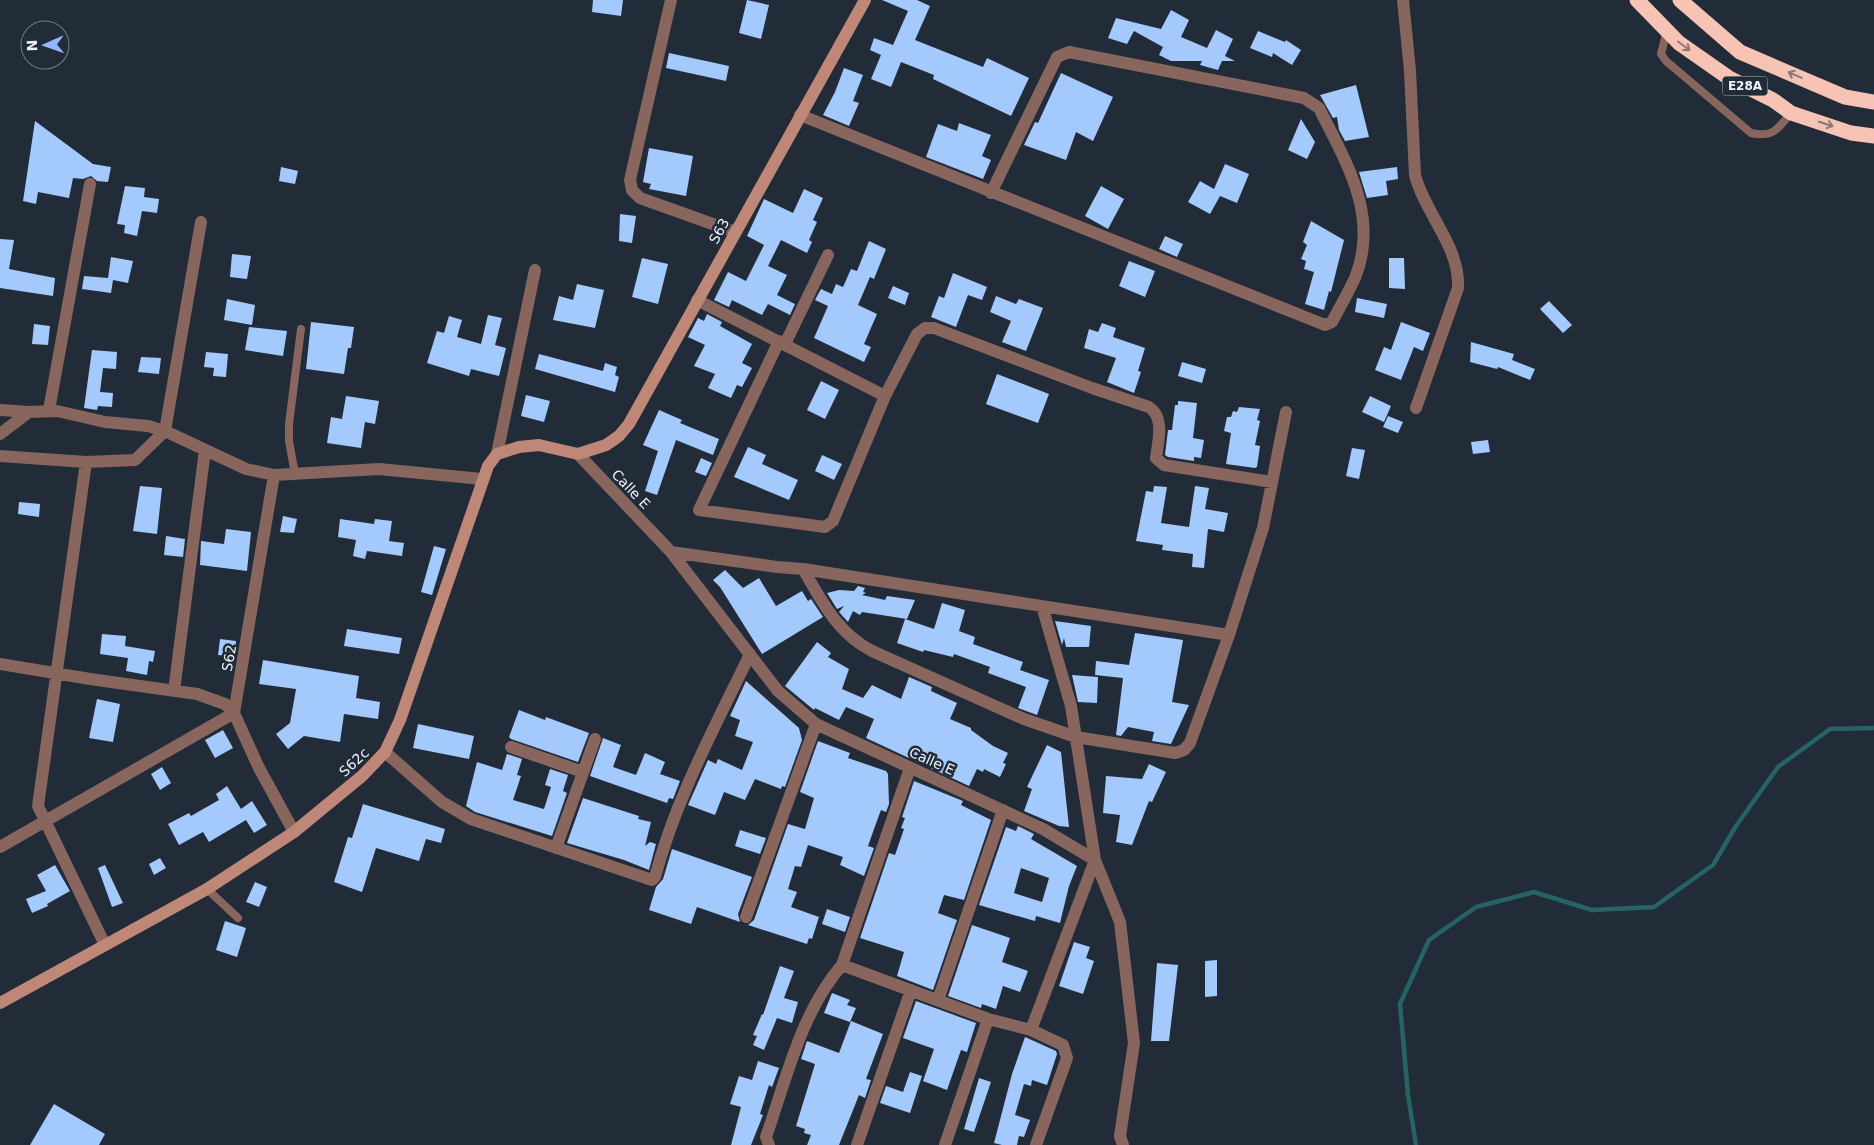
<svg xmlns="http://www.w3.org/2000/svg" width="1874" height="1145" viewBox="0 0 1874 1145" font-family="'DejaVu Sans',sans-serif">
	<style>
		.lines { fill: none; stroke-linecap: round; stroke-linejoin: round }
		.stream { stroke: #266464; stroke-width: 4.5 }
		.building { fill: #a4c9fd; fill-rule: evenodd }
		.lane { stroke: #89665d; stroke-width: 8 }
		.street { stroke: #89665d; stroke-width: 12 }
		.secondary { stroke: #be8778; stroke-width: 12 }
		.highway { stroke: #f6c3b4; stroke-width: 15 }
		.oneway { stroke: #8c7776 }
		.labels { text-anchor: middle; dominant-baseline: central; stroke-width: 5; stroke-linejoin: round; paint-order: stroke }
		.shield { fill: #222b38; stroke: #b1b8c2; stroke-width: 1 }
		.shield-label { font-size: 12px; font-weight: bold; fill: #eef4fd }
		.street-label { font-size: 14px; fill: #eef4fd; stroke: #222b38 }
	</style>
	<rect width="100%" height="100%" fill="#222b38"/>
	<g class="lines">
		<path class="stream" d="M1416 1145 1408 1095 1400 1004 1429 940 1476 907 1534 892 1592 910 1654 907 1713 865 1736 826 1778 767 1830 729 1874 728"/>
	</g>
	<path class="building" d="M593 0H623L621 16 592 12Z
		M747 0 769 5 761 39 739 33Z
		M882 0H917L930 6 915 40 983 67 987 58 1029 78 1011 116 933 79 934 75 901 62 891 87 871 79 881 55 870 50 874 38 893 45 908 11Z
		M1171 10 1189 20 1181 37 1207 48 1216 30 1233 39 1225 56 1235 61H1222L1218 70 1200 65 1202 61H1171L1159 55 1163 47 1134 31 1127 44 1108 38 1116 18 1161 29Z
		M1258 31 1285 42 1286 40 1301 50 1292 65 1273 53 1272 57 1250 48Z
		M669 53 729 66 726 81 666 68Z
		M844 68 863 75 853 101 859 103 849 126 823 115 835 92Z
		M1061 73 1113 97 1093 141 1076 132 1066 160 1024 145 1035 122 1038 123Z
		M1356 85 1369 137 1345 141 1339 130 1337 117 1333 118 1320 95Z
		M1301 119 1315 142 1307 159 1288 150Z
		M35 121 93 164 111 167 108 182 97 181 91 176 83 179 73 178 69 198 38 192 36 204 23 201Z
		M959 123 991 135 982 156 991 160 983 179 926 157 938 124 957 131Z
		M649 148 693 156 686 196 649 189 651 184 643 182Z
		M1225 164 1249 174 1237 203 1220 196 1210 214 1188 202 1200 181 1214 189Z
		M281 167 298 171 295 184 279 181Z
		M1397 167 1398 179 1386 181 1388 195 1367 198 1359 172Z
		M125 186 145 188 144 197 159 199 157 213 142 211 137 236 124 233 125 225 117 224Z
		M1101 186 1124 199 1108 229 1085 216Z
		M804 189 823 198 813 220 817 222 809 240 812 242 807 253 781 240 768 266 787 275 777 295 795 304 790 315 768 304 762 315 732 300 729 307 714 300 728 272 746 281 764 245 747 236 764 199 793 213Z
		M620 214 636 216 632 243 619 241Z
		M1311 221 1344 240 1331 292 1329 291 1324 310 1305 304 1314 272 1304 269 1306 261 1301 259 1307 245 1303 242Z
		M1165 236 1183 244 1177 257 1159 249Z
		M0 239 14 240 9 269 55 278 53 296 0 288Z
		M869 241 886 249 874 279 870 277 858 305 877 314 864 344 871 347 864 362 814 338 828 306 815 300 821 289 832 294 836 284 843 287 851 269 857 271Z
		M232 254 251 256 247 279 230 277Z
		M111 257 133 261 128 283 113 280 111 293 82 289 84 276 108 278Z
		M642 258 668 264 658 304 632 297Z
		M1389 258H1404L1405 289 1389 288Z
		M1129 261 1155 271 1145 297 1119 286Z
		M953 273 987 287 982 300 968 295 956 327 931 317 939 296 944 298Z
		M577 284 604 290 595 328 553 320 559 296 573 300Z
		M893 286 909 293 905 305 888 298Z
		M996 296 1016 304 1019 299 1043 308 1026 351 1002 342 1011 321 990 312Z
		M1357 298 1387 304 1384 318 1355 312Z
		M227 299 255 305 252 325 224 320Z
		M1549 301 1572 325 1563 333 1540 309Z
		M707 314 722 322 720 326 752 344 742 363 752 368 742 387 737 385 731 398 708 388 715 374 694 366 705 345 688 337 698 318 704 321Z
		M488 315 502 318 495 345 506 348 499 376 471 369 469 376 427 363 437 331 444 333 449 316 462 320 457 337 481 344Z
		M311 322 354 327 351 348H348L344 374 306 369Z
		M1401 322 1430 333 1423 351 1414 347 1401 380 1375 370 1384 347 1391 350Z
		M1102 323 1116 328 1113 337 1145 348 1138 371 1141 372 1134 393 1107 382 1116 358 1084 348 1089 329 1098 332Z
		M34 324 50 326 48 345 32 344Z
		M249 327 287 331 283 356 245 350Z
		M1471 342 1514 354 1512 360 1535 369 1530 380 1498 367 1497 369 1470 362Z
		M92 350 117 352 116 369 103 368 100 392 113 393 112 407 98 406 97 410 84 408Z
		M206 352 228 354 226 377 213 376 214 368 204 367Z
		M539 354 603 371 605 363 617 367 615 375 619 377 615 392 535 369Z
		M141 357 161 358 159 374 138 372Z
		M1182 362 1206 369 1202 383 1178 376Z
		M997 374 1049 394 1038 423 986 404Z
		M821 381 839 390 825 419 807 410Z
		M526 395 550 401 544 422 521 416Z
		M346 396 379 401 375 424 365 422 361 448 327 443 331 417 342 419Z
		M1370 396 1391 406 1384 422 1362 412Z
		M1178 401 1197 403 1193 438 1204 440 1201 458 1194 457V461L1168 457 1165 455 1168 430H1172L1175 405H1178Z
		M1239 407 1260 409 1257 420 1260 421 1255 445 1260 446 1257 467 1255 468 1226 464 1231 433 1224 431 1227 417H1231L1233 411 1237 412Z
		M659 410 682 420 680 423 719 439 713 455 676 440 657 495 645 491 658 451 643 445Z
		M1388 416 1403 422 1398 433 1383 427Z
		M1488 440 1490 452 1473 454 1471 442Z
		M748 447 766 455 762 464 798 480 789 500 734 477Z
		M1352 448 1365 450 1359 479 1346 476Z
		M822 455 842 464 834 480 815 471Z
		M701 458 712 463 706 476 695 472Z
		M140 486 162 488 157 534 133 531Z
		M1154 486 1167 487 1161 523 1189 527 1195 486 1209 488 1205 509 1228 513 1224 532 1208 529 1204 568 1192 567 1193 554 1162 550 1163 545 1136 541 1146 491 1153 492Z
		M19 502 40 504 39 517 18 514Z
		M283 516 297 519 294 533 280 532Z
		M340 519 374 524 375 519 392 521 389 541 404 543 402 556 367 551 365 559 353 556 356 540 338 537Z
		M226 529 251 532 247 571 200 565 201 541 224 544Z
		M166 536 185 539 183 557 164 555Z
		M434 546 446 549 432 595 421 592Z
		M725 570 743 588 759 578 776 606 802 591 808 601 811 599 823 617 762 654 720 587 713 580Z
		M858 586 865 588 863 592 866 593 862 595 885 600 887 596 915 600 907 619 862 612 860 615 853 611 848 622 839 612 844 606 837 609 827 593 839 590 854 591Z
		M942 603 965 610 959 631 975 637 973 644 1023 662 1020 670 1049 680 1037 715 1018 708 1026 687 988 673 990 667 954 654 953 657 924 650 923 652 897 643 905 619 934 629Z
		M1055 621 1091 626 1089 647H1066L1064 638 1062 645Z
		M347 629 402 638 399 654 344 646Z
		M1135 633 1183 640 1172 702 1189 705 1171 744 1152 741 1154 732 1128 727 1121 736 1116 735 1123 678 1095 675 1096 661 1129 665Z
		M102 634 126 636 125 646 155 651 153 662 149 661 147 675 126 671 128 658 100 654Z
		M220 639 236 641 235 657 218 655Z
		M817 642 831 653 828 657 849 669 842 689 863 698 872 685 901 699 909 677 932 687 931 691 957 703 950 719 971 728V730L993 746 1008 753 1003 763 1006 764 1000 777 984 769 983 772 977 769 969 786 866 738 874 719 846 707 839 720 815 708 814 710 785 686Z
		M263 660 359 676 356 698 380 702 378 719 344 714 340 742 304 736 288 749 276 734 290 723 296 689 259 684Z
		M1072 675 1098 677 1097 703 1078 702Z
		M746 681 799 728 802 740 785 787 782 786 781 789 755 779 745 800 724 792 715 815 688 805 708 760 716 764 718 759 742 770 753 742 735 736 740 720 730 716Z
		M97 699 120 704 113 742 89 738Z
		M519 710 545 720 546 717 589 733 578 762 511 739 509 737Z
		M418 724 474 736 469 759 413 748Z
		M223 730 233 748 215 758 205 740Z
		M603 738 621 745 613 767 636 775 645 753 665 762 660 774 680 781 673 799 669 798 667 803 590 776Z
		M818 741 850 753 848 758 886 771 888 774 889 804 886 812 881 810 874 829 868 846 874 848 864 876 840 865 843 857 808 845 801 867 795 866 788 889 797 892 791 907 819 917 812 939 809 938 807 944 748 925 754 920 788 824 805 829 814 798 800 792Z
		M1047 745 1061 752 1069 827 1059 826 1024 811 1032 789 1027 787Z
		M507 754 522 759 517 775 521 776 513 800 544 809 551 787 545 785 550 769 568 775 563 791 567 793 552 836 475 812 466 806 477 762 502 770Z
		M1149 764 1166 772 1152 802 1149 801 1132 845 1116 842 1120 815 1103 813 1106 776 1142 779Z
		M162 767 171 783 160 790 151 774Z
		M914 781 963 801 961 805 991 820 964 900 944 895 938 913 957 920 933 990 897 976 904 952 860 938 889 853 895 855 904 829 901 828 905 818 902 817Z
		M227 786 241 809 252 801 267 825 254 833 246 820 209 842 203 832 179 845 168 824 189 813 191 816 219 800 216 794Z
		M583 798 639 816 638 819 651 822 645 846 650 842 656 844 649 870 624 860 567 843Z
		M363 804 445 829 441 843 426 839 419 861 376 848 362 892 334 882 348 837 352 838Z
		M1018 826 1034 834 1031 839 1077 866 1069 886 1060 923 1036 916 1035 921 979 905 1006 827 1016 831ZM1021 868 1049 878 1042 902 1014 893Z
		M740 830 766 838 760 854 735 846Z
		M672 849 752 877 738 914 740 922 697 907 691 924 649 910 656 887 663 879Z
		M160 858 166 868 154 875 149 864Z
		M55 865 70 891 47 904 48 906 32 913 26 899 46 891 37 875Z
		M105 865 123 903 112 907 98 868Z
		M255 882 267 887 259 907 246 902Z
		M827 909 850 917 845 932 822 924Z
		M225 921 246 928 237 957 216 950Z
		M972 925 1010 938 1002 962 1028 971 1020 992 1003 986 996 1009 982 1004 981 1008 948 996Z
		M1074 942 1090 947 1086 958 1094 961 1083 994 1059 986Z
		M1217 960V996L1205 997V961Z
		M1157 963 1178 965 1169 1041H1151Z
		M780 966 794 971 784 998 798 1002 792 1023 777 1018 764 1050 753 1045 757 1036 753 1035 762 1014 763 1015Z
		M832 993 850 1000 847 1005 856 1008 850 1022 824 1013Z
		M916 1001 976 1023 967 1052 961 1050 947 1090 923 1081 934 1049 903 1038Z
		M851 1021 883 1034 866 1079 871 1080 865 1098 859 1095 839 1145H807L811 1135 804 1133 805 1129 796 1126 815 1064 801 1059 807 1041 839 1053Z
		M1025 1037 1056 1051 1057 1054 1047 1085 1032 1080 1031 1086 1024 1084 1015 1115 1030 1120 1024 1137 1019 1136 1017 1145H1002L994 1143 1012 1074Z
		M758 1061 779 1068 772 1087 769 1085 760 1114 763 1115 751 1145H731L741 1107 730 1104 739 1076 752 1080Z
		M910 1072 922 1076 910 1113 880 1103 886 1086 903 1092Z
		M979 1078 991 1082 974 1132 964 1129Z
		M54 1104 105 1134 99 1145H30Z"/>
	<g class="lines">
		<path class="lane" d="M1667 30 1661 54 1666 61 1751 133C1774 138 1777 129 1791 113
			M295 474 289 441V424L301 329
			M207 889 238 918"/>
		<path class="street" d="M671 0 630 180 632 190 640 198 735 232
			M1403 0 1410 71 1415 175C1425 214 1460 246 1458 288L1416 408
			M800 115 1325 325 1332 322C1340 307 1348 293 1355 278 1380 216 1346 162 1319 108L1304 98 1069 52 1057 57 991 193
			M697 300 885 396
			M779 341 699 510 825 527 833 521 885 396 917 334 925 328H934L1092 388 1149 407C1165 417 1158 442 1156 458L1164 465 1272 482
			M785 344 828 255
			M0 410 29 412 57 411 105 422 148 426 165 431 246 469 274 475 379 469 482 479
			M49 410 90 184
			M0 434 29 412
			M497 454 535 270
			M578 454 671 552 778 691 816 724 1043 829 1095 860 1120 922 1134 1043 1120 1136 1123 1145
			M0 456 86 462 135 460 165 431 201 222
			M86 462 38 806 105 945
			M274 475 234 713 259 768 294 832
			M671 552 777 567 803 569 1229 635
			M803 569C822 601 837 633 872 651L1024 719 1076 737 1175 753 1184 750 1190 743 1229 635 1263 528 1286 412
			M0 664 90 679 197 694 225 704 234 713 0 847
			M174 691 205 450
			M511 747 583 772
			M385 752 442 802 471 819 652 880 655 877C676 798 715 727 750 654
			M910 768 842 965 988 1019 1031 1030 1095 860 1071 706 1042 606
			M556 848 595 739
			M746 917 816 724
			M938 1000 1003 810
			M1031 1030 1063 1045 1067 1058 1036 1145
			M769 1145 766 1137C786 1080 801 1012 842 965
			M857 1145 911 990
			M945 1145 988 1019"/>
		<path class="secondary" d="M0 1003 207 889 294 832 362 776 385 752 400 720 488 466 497 454 519 447 539 445 578 454 606 445 619 436 629 424 865 0"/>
		<path class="highway" d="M1637 0 1679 43 1729 78 1773 100 1791 113 1851 133 1874 136
			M1680 0 1740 52 1845 97 1874 102"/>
	</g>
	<defs><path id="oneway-shaft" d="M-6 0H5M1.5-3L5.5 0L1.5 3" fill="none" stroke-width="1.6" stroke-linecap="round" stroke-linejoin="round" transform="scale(1.25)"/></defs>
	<g class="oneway">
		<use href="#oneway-shaft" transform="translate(1684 46) rotate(37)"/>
		<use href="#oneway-shaft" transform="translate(1795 75) rotate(-157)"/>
		<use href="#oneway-shaft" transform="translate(1826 124) rotate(18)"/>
	</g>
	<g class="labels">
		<rect class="shield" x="1722.5" y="76.5" width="45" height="19" rx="4"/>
		<g class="shield-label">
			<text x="1745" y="86">E28A</text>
		</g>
		<g class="street-label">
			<text transform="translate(719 231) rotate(-61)">S63</text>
			<text transform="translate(631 489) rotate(46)">Calle E</text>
			<text transform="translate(229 658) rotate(-80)">S62</text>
			<text transform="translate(932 761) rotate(24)">Calle E</text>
			<text transform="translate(354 762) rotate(-43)">S62c</text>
		</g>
	</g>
	<g transform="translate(45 45) rotate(268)"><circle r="24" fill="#222b38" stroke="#747b87"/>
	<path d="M0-4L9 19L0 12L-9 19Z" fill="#98b6fd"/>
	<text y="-8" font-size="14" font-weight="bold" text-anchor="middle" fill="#eef4fd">N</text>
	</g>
</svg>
